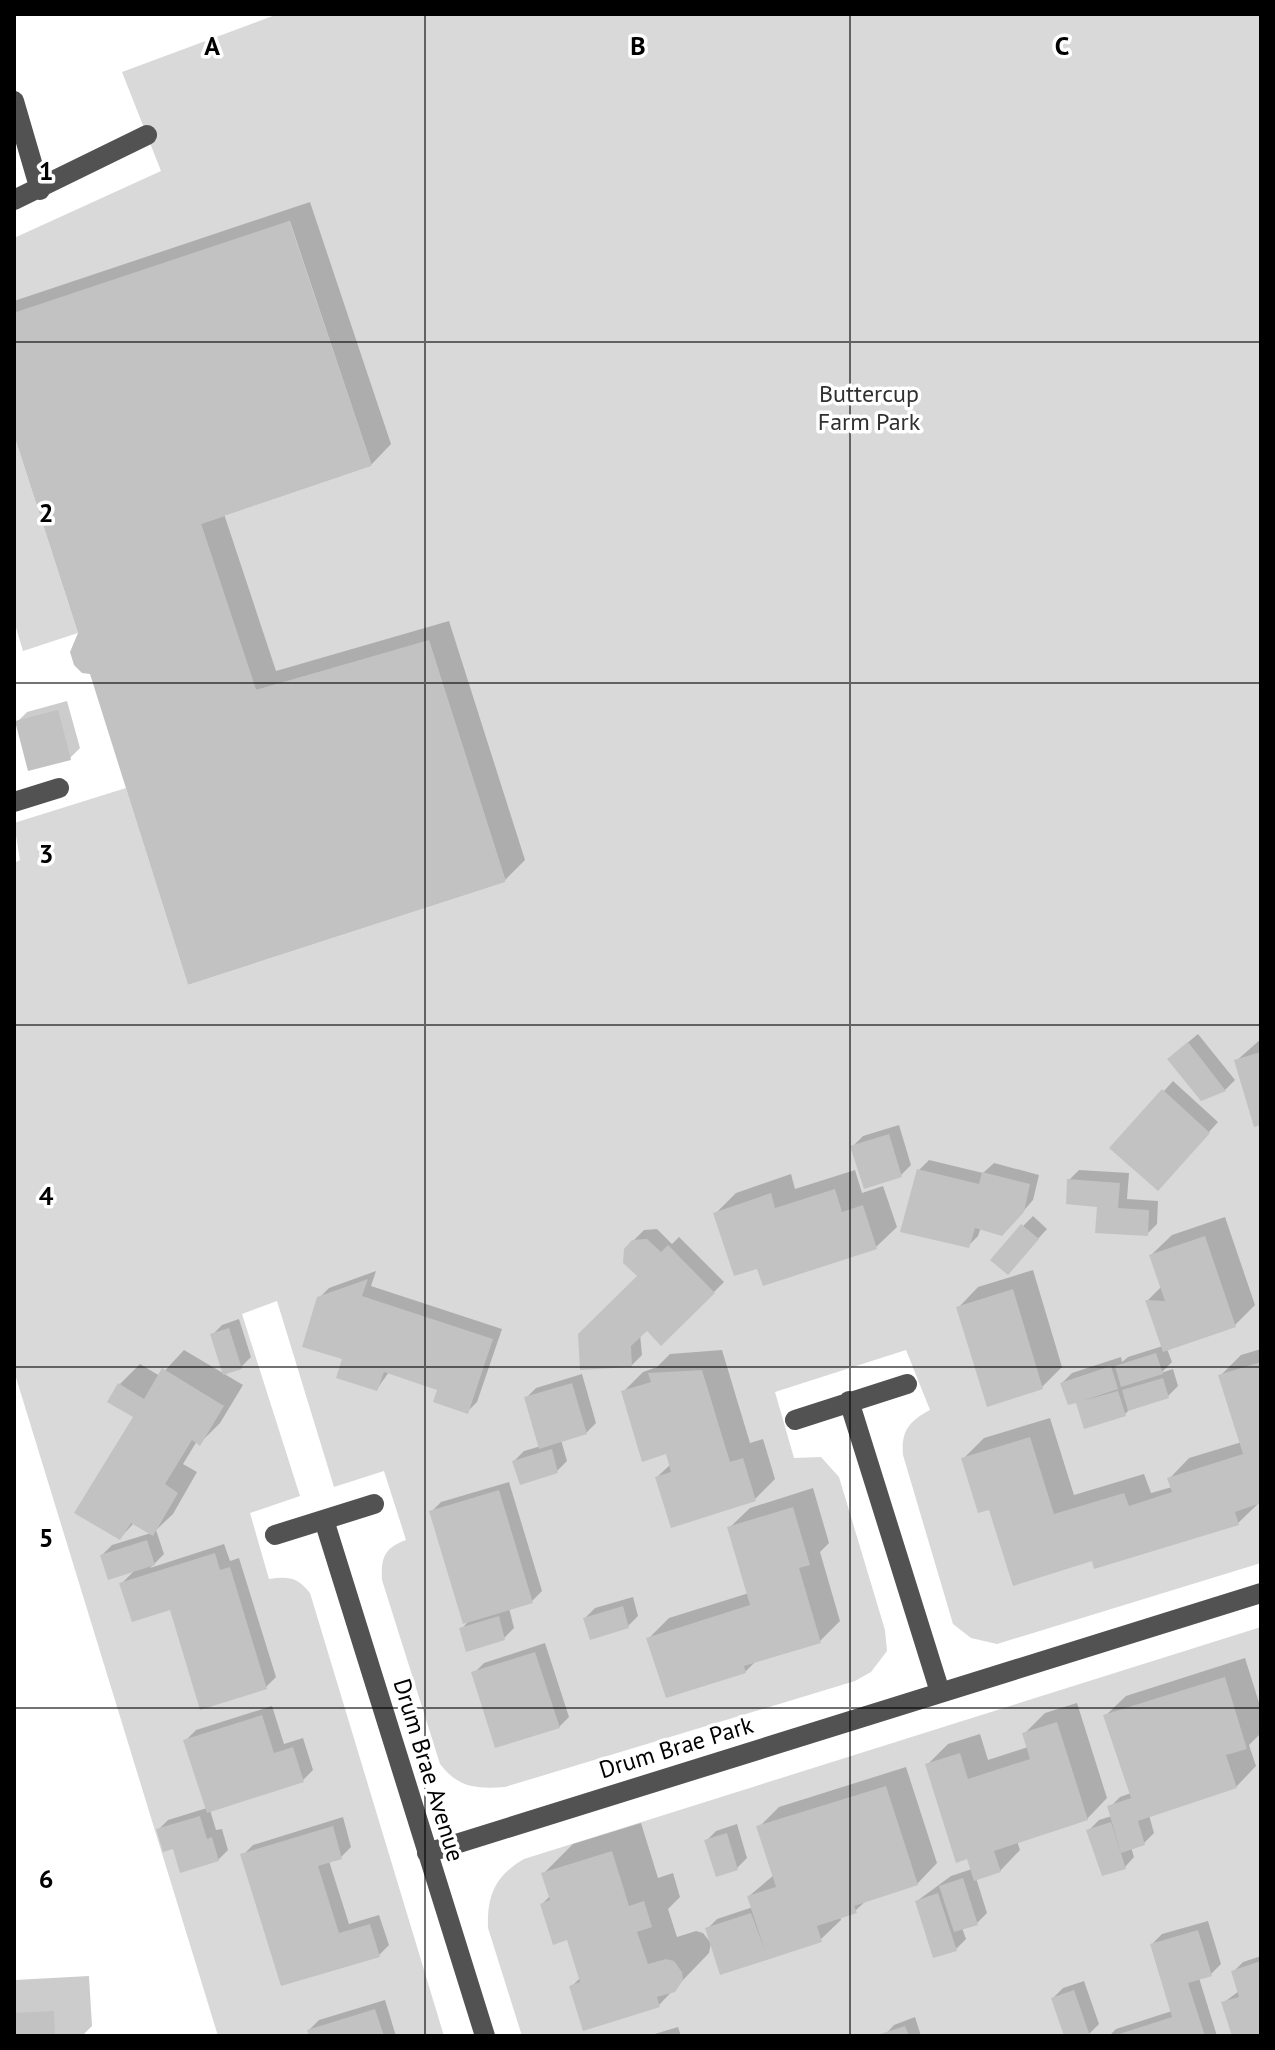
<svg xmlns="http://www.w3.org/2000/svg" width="1275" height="2050" viewBox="0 0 1275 2050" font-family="'PT Sans',sans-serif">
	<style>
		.green { fill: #d9d9d9 }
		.shadow { fill: #0003 }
		.building { fill: #c2c2c2 }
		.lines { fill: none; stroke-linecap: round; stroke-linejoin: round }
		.minor { stroke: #525252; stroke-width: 20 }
		.grid { fill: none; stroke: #000; stroke-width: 2; stroke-opacity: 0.55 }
		.labels { text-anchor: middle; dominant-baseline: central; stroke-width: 7; stroke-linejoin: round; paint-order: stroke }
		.park-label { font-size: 24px; fill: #303030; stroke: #fff }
		.street-label { font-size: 24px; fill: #000; stroke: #fff }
		.grid-label { font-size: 26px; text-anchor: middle; font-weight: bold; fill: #000; stroke: #fff; stroke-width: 7; stroke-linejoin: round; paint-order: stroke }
	</style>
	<rect width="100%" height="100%" fill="#fff"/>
	<path class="green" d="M278 14H1261V1563L997 1644 971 1638 953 1624 903 1455C901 1431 909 1421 930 1410L906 1350 775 1392 794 1458 821 1457 839 1477 885 1630 887 1651 871 1672 855 1681 505 1787C477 1789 458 1788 440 1764L382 1580C381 1558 384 1548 406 1540L384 1471 334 1487 277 1301 242 1314 300 1496 250 1513 269 1579C289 1576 297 1577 310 1593L444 2036H218L14 1371V863L20 860 14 823 126 788 188 985 506 882 429 641 256 690 201 524 372 466 290 221 14 313V238L161 171 122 72Z
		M14 435 78 633 23 651 14 621Z
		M1261 1627V2036H522L488 1928C487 1895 495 1876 524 1859Z"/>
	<path class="shadow" d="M310 202 391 444 371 465 224 514 276 671 449 621 525 860 505 880 92 672 14 428V301Z
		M67 701 80 748 70 758 17 722 27 712Z
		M1198 1034 1235 1080 1225 1090 1202 1099 1180 1049Z
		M1261 1039V1123L1236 1061Z
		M1173 1081 1218 1122 1167 1179 1164 1091Z
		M899 1125 911 1165 901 1175 853 1146 863 1136Z
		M929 1160 983 1173 994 1163 1039 1175 1033 1200 1012 1224 981 1227 978 1236 968 1246 919 1170Z
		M855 1170 862 1193 883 1186 897 1227 876 1247 758 1266 716 1213 736 1193 791 1174 795 1189Z
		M1079 1170 1129 1173 1127 1199 1158 1201 1157 1224 1147 1234 1099 1205 1069 1180Z
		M1033 1216 1047 1229 1017 1262 1023 1226Z
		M1225 1217 1255 1305 1235 1325 1167 1349 1172 1362 1161 1373 1173 1369 1178 1386 1168 1396 1131 1408 1125 1414 1077 1400 1062 1383 1072 1373 1121 1357 1122 1362 1128 1357 1163 1346 1148 1300 1162 1286 1151 1255 1172 1235Z
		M657 1229 672 1244 679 1237 724 1282 662 1344 647 1328 640 1334 642 1355 632 1365 582 1368 639 1276 633 1241 644 1230Z
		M1033 1270 1062 1367 1042 1387 958 1308 978 1287Z
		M376 1271 371 1286 502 1329 477 1402 467 1412 440 1388 389 1372 377 1389 344 1358 319 1298 329 1288Z
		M239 1319 251 1357 241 1367 212 1335 222 1325Z
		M1261 1349V1501L1238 1523 1094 1559 990 1508 963 1459 984 1438 1050 1418 1074 1495 1144 1474 1151 1493 1172 1487 1169 1479 1189 1458 1242 1442 1220 1376 1241 1355Z
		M184 1350 243 1385 220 1423 200 1443 197 1441 183 1464 197 1472 173 1514 156 1530 164 1554 150 1568 224 1544 230 1561 239 1558 276 1677 266 1687 171 1608 122 1583 136 1569 102 1555 112 1545 151 1533 134 1523 120 1538 135 1416 120 1384 140 1364 160 1376Z
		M722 1350 750 1443 763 1439 775 1479 755 1499 657 1477 671 1464 667 1452 623 1392 643 1372 657 1367 670 1354Z
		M582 1374 596 1423 586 1433 561 1440 567 1461 557 1471 514 1461 524 1451 541 1446 526 1398 536 1388Z
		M509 1482 542 1591 532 1601 509 1608 514 1628 504 1638 461 1629 470 1620 431 1512 441 1502Z
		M813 1488 829 1543 820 1552 840 1621 820 1641 756 1661 745 1672 649 1638 669 1618 749 1593 729 1528 750 1508Z
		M633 1597 638 1616 628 1626 585 1618 595 1608Z
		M545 1643 569 1717 559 1727 474 1673 484 1663Z
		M1245 1658 1261 1709V1733L1249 1745 1256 1766 1236 1787 1149 1815 1154 1833 1144 1843 1131 1847 1134 1857 1125 1867 1089 1830 1099 1820 1112 1816 1110 1807 1120 1797 1131 1793 1105 1716 1126 1696Z
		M1077 1703 1107 1798 1087 1819 1017 1841 1020 1850 1000 1871 976 1878 987 1913 977 1923 962 1928 966 1939 956 1949 917 1901 951 1876 972 1869 927 1765 948 1744 980 1734 988 1760 1028 1747 1024 1734 1045 1713Z
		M272 1706 284 1744 303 1738 313 1770 303 1780 210 1810 216 1830 222 1829 228 1850 218 1860 174 1846 158 1830 168 1820 207 1808 186 1740 196 1730Z
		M906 1767 937 1863 917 1884 868 1899 855 1911 840 1916 841 1920 820 1940 767 1957 707 1929 717 1919 753 1907 749 1896 774 1875 759 1827 779 1807Z
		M343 1817 351 1847 341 1857 329 1861 349 1924 379 1915 389 1945 379 1955 282 1984 243 1855 253 1845Z
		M641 1823 658 1878 673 1873 680 1897 668 1909 677 1937 696 1931 703 1933 711 1943 709 1953 659 2005 571 1987 581 1977 568 1938 542 1904 551 1895 544 1873 573 1844Z
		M737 1824 747 1858 737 1868 706 1841 716 1831Z
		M1208 1921 1221 1964 1211 1974 1199 1978 1217 2036H1109L1116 2029 1172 2011 1152 1944 1162 1934Z
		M1261 1956V2036H1234L1223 2003 1239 1991 1233 1972 1243 1962Z
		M14 1965 15 1980 89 1976 92 2026 82 2036H14Z
		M1084 1981 1099 2024 1089 2034 1066 2036 1053 1998 1063 1988Z
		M385 2000 396 2036H311L309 2030 319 2020Z
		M915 2017 921 2036H884L894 2025Z
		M678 2027 681 2036H648Z"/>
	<path class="building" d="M289 221 372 466 201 524 256 690 429 640 506 882 188 985 90 674 82 673 74 665 70 652 78 633 14 435V313Z
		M58 710 71 760 28 771 15 721Z
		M1188 1042 1226 1091 1201 1101 1167 1059Z
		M1261 1052V1125L1254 1127 1234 1060Z
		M1162 1089 1210 1133 1158 1191 1109 1148Z
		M889 1134 902 1177 864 1189 850 1146Z
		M917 1169 979 1184 982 1172 1030 1184 1024 1212 1002 1236 975 1228 969 1248 900 1232Z
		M1067 1179 1120 1183 1118 1208 1149 1210 1148 1236 1095 1233 1097 1207 1066 1204Z
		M835 1189 842 1212 863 1205 877 1249 763 1286 757 1269 734 1276 713 1213 771 1193 775 1208Z
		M1021 1224 1039 1239 1008 1275 990 1260Z
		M1205 1236 1236 1327 1163 1352 1145 1300 1165 1301 1149 1255Z
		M647 1239 661 1252 668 1245 715 1293 661 1346 647 1331 631 1346 632 1367 580 1370 578 1334 637 1276 623 1263 624 1249 632 1240Z
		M368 1279 362 1296 493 1339 468 1414 433 1402 437 1390 384 1372 377 1391 336 1378 342 1359 302 1347 317 1297Z
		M1013 1289 1043 1389 987 1407 956 1307Z
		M229 1328 242 1369 223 1375 210 1334Z
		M1156 1353 1163 1374 1121 1387 1115 1366Z
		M1261 1362V1503L1235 1512 1239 1525 1094 1569 1092 1561 1013 1586 989 1510 978 1513 961 1458 1030 1437 1054 1514 1124 1493 1129 1506 1172 1492 1167 1478 1243 1454 1218 1375Z
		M1111 1366 1118 1389 1082 1401 1118 1391 1126 1416 1084 1429 1076 1403 1068 1405 1060 1383Z
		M162 1368 224 1406 200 1446 192 1440 165 1484 178 1493 153 1536 131 1523 120 1540 74 1513 133 1417 107 1402 118 1383 144 1399Z
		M702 1370 730 1462 743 1458 756 1501 671 1528 655 1477 671 1472 666 1454 642 1462 621 1391 651 1382 648 1373Z
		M1163 1378 1169 1398 1128 1411 1122 1390Z
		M572 1383 587 1434 539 1449 524 1397Z
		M552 1449 558 1473 520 1485 512 1461Z
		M499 1490 533 1603 463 1624 429 1511Z
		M793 1507 810 1565 799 1568 821 1643 744 1666 746 1673 666 1698 646 1638 750 1605 727 1527Z
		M147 1540 155 1565 108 1580 100 1555Z
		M215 1553 220 1570 230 1567 267 1689 200 1710 170 1610 132 1622 119 1583Z
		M623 1606 629 1628 590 1640 583 1618Z
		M499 1616 505 1640 466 1652 459 1628Z
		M535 1652 560 1728 495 1748 471 1672Z
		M1225 1677 1247 1749 1226 1755 1237 1788 1138 1821 1145 1845 1121 1853 1107 1806 1131 1798 1103 1715Z
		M262 1715 274 1753 293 1747 304 1782 207 1813 183 1740Z
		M1057 1722 1088 1820 994 1851 1001 1872 974 1881 967 1859 956 1863 925 1764 960 1753 968 1779 1030 1759 1022 1733Z
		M886 1786 918 1885 854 1906 857 1913 817 1926 822 1942 720 1975 705 1928 751 1913 765 1951 747 1896 776 1887 756 1826Z
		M200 1816 207 1839 212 1837 219 1861 180 1873 173 1849 163 1852 156 1829Z
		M1111 1822 1126 1869 1102 1876 1086 1830Z
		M333 1826 342 1859 318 1866 339 1933 370 1924 380 1957 281 1986 240 1854Z
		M727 1833 738 1870 716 1877 704 1840Z
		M612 1851 629 1906 644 1901 652 1927 637 1932 648 1964 666 1959 674 1961 682 1972 683 1980 675 1992 657 1997 660 2007 583 2031 569 1986 580 1982 567 1940 553 1945 540 1904 550 1900 541 1873Z
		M963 1878 978 1925 954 1932 939 1886Z
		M938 1893 957 1951 933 1958 915 1901Z
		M1198 1930 1212 1976 1188 1983 1205 2036H1113L1172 2017 1150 1944Z
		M1261 1961V2036H1232L1221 2002 1239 1997 1231 1971Z
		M1074 1990 1090 2036H1064L1051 1998Z
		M375 2009 384 2036H309L307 2030Z
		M54 2011 55 2036H14V2013Z
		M905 2026 909 2036H877V2035Z"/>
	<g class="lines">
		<path class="minor" d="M14 101 40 190
			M14 200 147 135
			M14 802 59 788
			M849 1401 940 1692
			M795 1420 907 1384
			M324 1520 485 2036
			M275 1535 374 1504
			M427 1853 1261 1593"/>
	</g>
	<path class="grid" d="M425 14V2036M850 14V2036M14 342H1261M14 683H1261M14 1025H1261M14 1367H1261M14 1708H1261"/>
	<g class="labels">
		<g class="park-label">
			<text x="869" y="393">Buttercup<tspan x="869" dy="28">Farm Park</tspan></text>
		</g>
		<g class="street-label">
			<text transform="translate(676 1747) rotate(-17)">Drum Brae Park</text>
			<text transform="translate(429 1770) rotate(73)">Drum Brae Avenue</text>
		</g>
	</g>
	<g class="grid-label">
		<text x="212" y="55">A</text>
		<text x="638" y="55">B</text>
		<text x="1062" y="55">C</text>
		<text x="46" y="180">1</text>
		<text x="46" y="522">2</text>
		<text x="46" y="863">3</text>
		<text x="46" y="1205">4</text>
		<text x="46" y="1547">5</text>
		<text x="46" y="1888">6</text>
	</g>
	<rect width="1275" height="2050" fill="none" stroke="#000000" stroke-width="32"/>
</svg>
